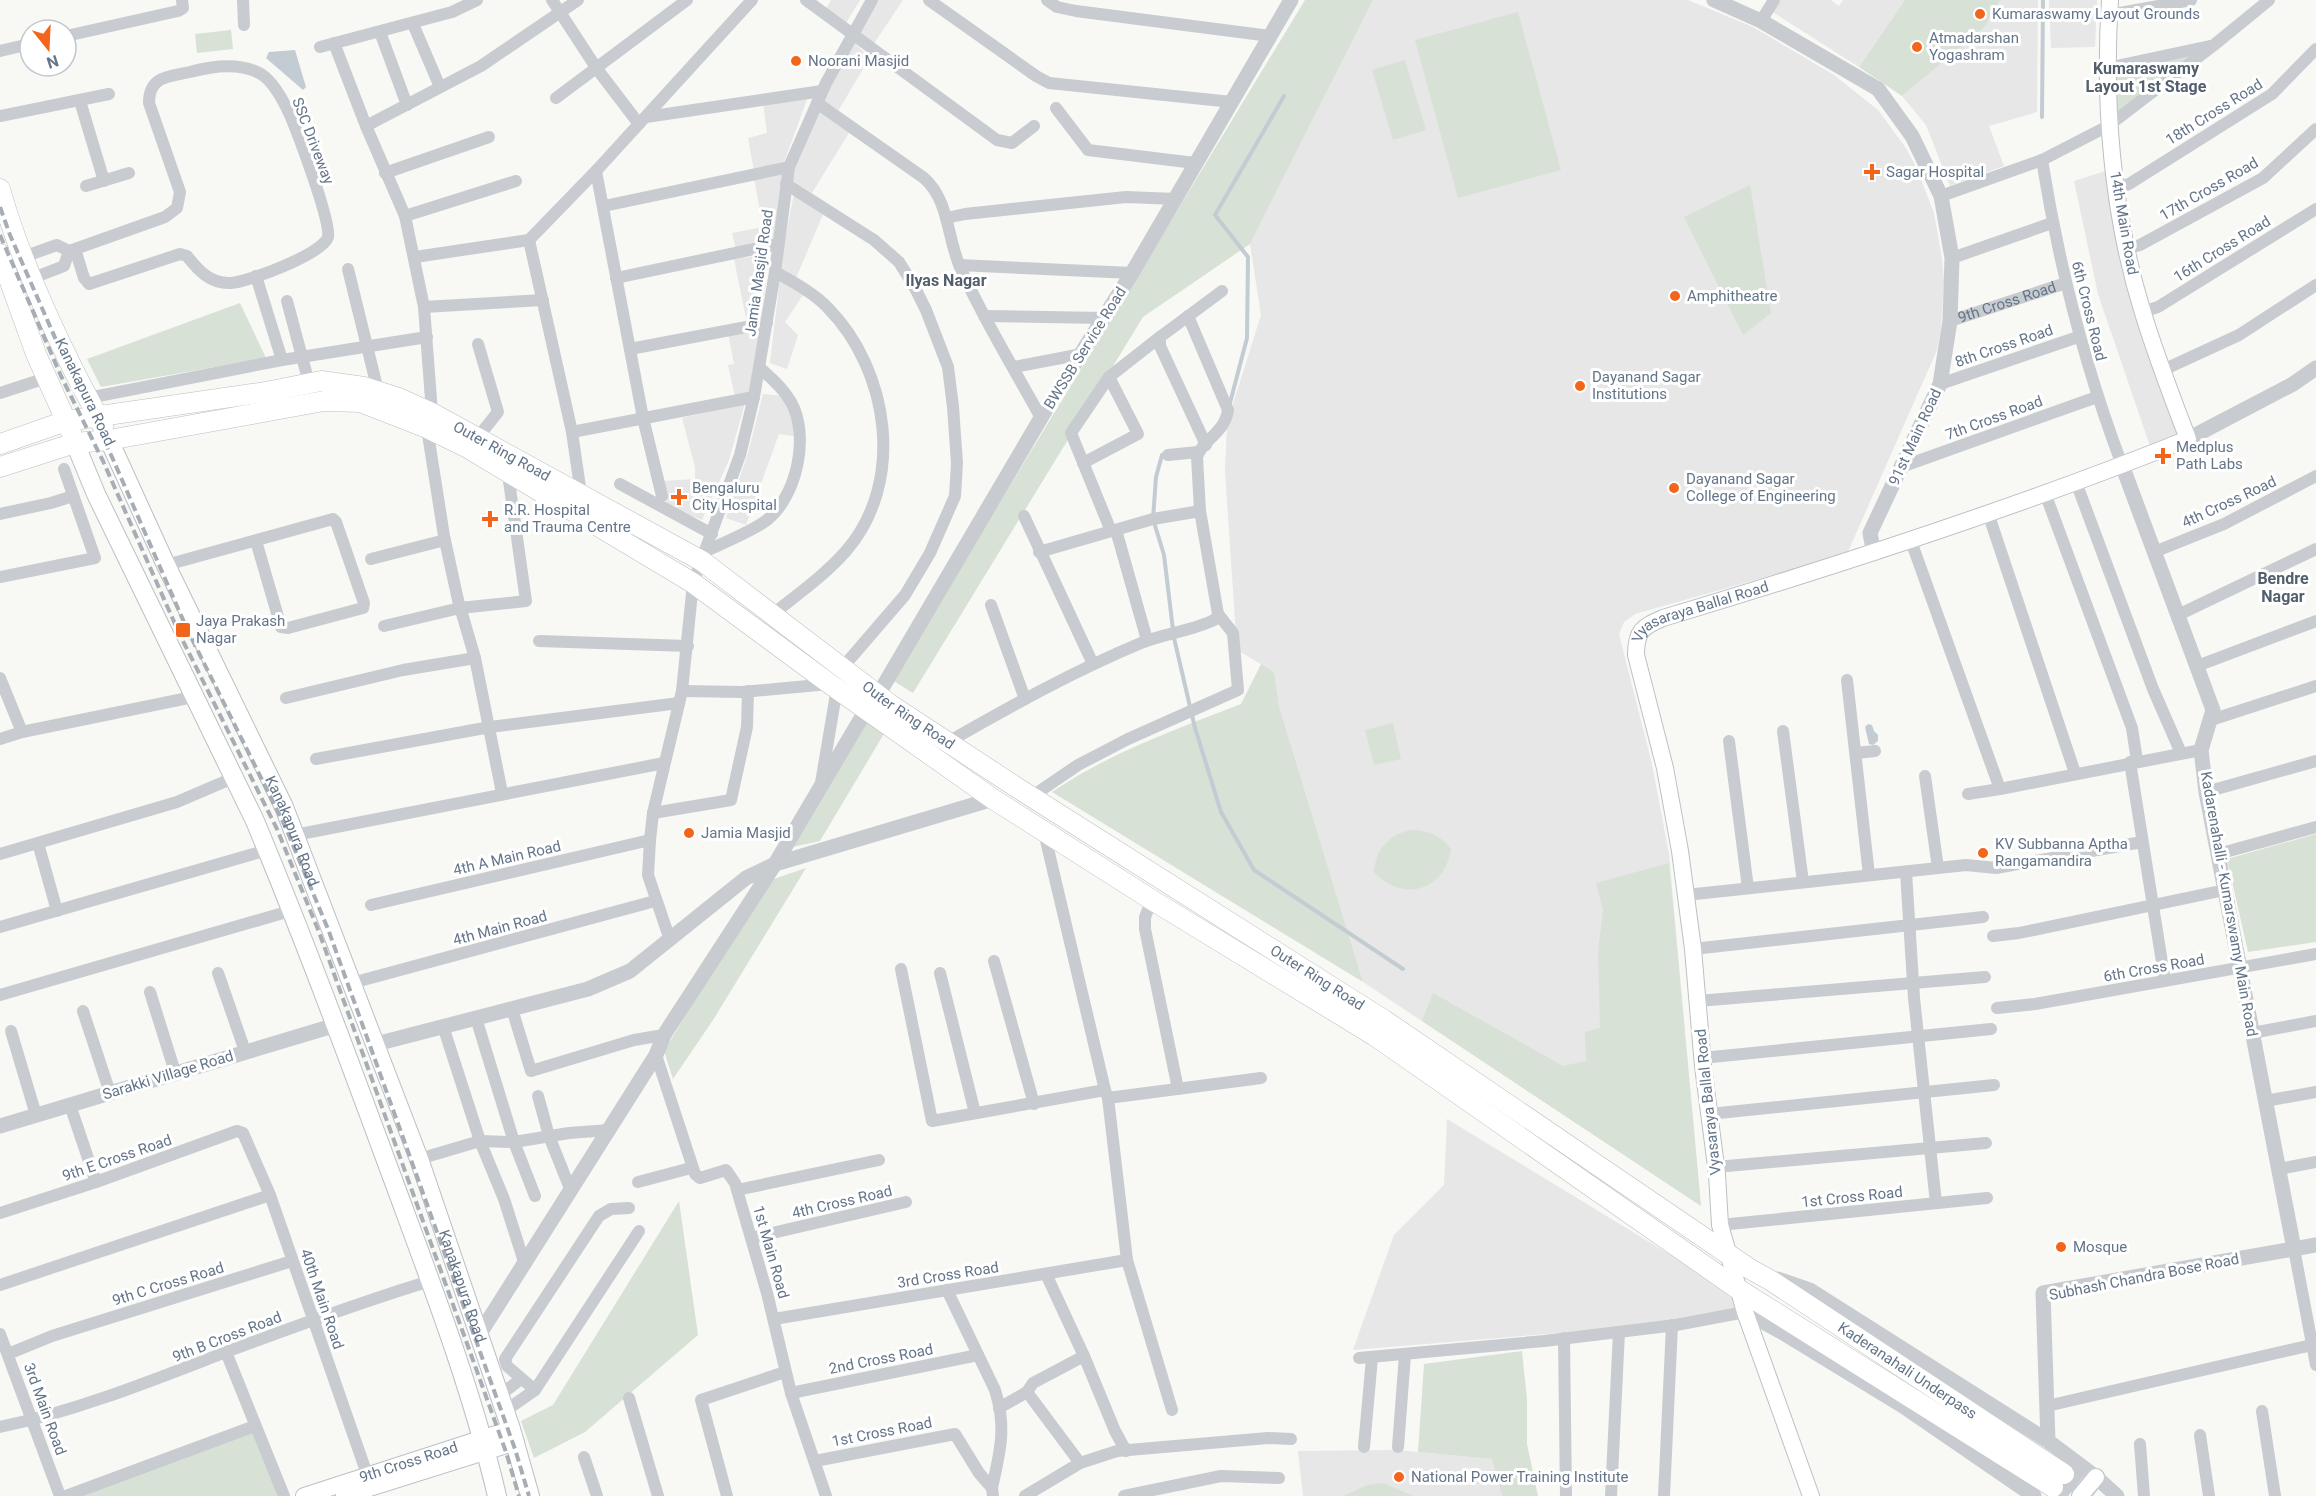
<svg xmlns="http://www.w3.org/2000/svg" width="2316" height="1496" viewBox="0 0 2316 1496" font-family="Roboto,sans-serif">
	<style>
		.built { fill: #e6e7e6 }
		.green { fill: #d8e1d6 }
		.water { fill: #c2ccd2 }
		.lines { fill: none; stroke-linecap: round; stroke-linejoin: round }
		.stream { stroke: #c2ccd2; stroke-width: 4 }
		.trunk-tunnel { stroke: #d3d7da; stroke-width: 20; stroke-dasharray: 20 10; stroke-linecap: butt }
		.secondary-casing { stroke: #bcc0c6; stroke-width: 18 }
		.primary-casing { stroke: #bbbec3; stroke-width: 20 }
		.trunk-casing { stroke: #babdc1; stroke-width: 21 }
		.minor { stroke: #c8cbcf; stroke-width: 12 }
		.tertiary { stroke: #c8cbcf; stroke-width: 15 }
		.secondary { stroke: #fff; stroke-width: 16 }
		.primary { stroke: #fff; stroke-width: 18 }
		.trunk { stroke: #fff; stroke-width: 20 }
		.rail { stroke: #a7adb4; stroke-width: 4; stroke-dasharray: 9 4.5; stroke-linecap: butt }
		.poi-dot { fill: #f3651a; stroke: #fff; stroke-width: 2 }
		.labels { text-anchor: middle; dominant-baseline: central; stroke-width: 6; stroke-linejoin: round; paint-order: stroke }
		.poi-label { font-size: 15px; fill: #647589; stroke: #fff; text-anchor: start }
		.street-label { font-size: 15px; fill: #647589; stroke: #fff }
		.neighbourhood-label { font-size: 16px; font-weight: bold; fill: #535f6d; stroke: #fff }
	</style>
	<rect width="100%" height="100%" fill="#f8f8f5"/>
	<path class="built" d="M831 0H860L846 23 824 12Z
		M878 0H903L873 45 857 34Z
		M1373 0H1688L1753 27 1834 75 1878 110 1906 148 1917 169 1934 213 1942 258 1944 281 1941 328 1937 350 1847 554 1635 614 1624 622 1619 634 1652 764 1669 854 1701 1206 1363 982 1279 706 1274 672 1237 650 1225 472 1227 423 1261 315 1250 244Z
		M1779 0H1831L1839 6 1843 0H1905L1859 67 1771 11Z
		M2000 0H2038L2037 112 1989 126 2004 166 1950 186 1926 125 1902 96 1985 27Z
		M2049 0H2097L2095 47 2051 48Z
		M853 42 870 57 837 113 820 101Z
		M809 94 783 165 754 171 748 138 767 133 763 102Z
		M819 109 850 131 812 193 791 180 802 146Z
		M2108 170 2179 435 2150 446 2098 294 2074 181Z
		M783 172 774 243 736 250 732 233 763 227 754 178Z
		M794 194 824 212 796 278 779 269Z
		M769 254 762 319 747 323 734 259Z
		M780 278 803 295 785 322 798 335 787 369 770 363Z
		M760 326 749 394 735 397 728 365 734 364 728 333Z
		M763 394 784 396 793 420 794 436 779 434 746 525 726 518 748 453Z
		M745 403 729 460 702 520 668 507 661 481 695 479V467L682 418Z
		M1447 1119 1733 1293 1739 1318 1353 1350 1394 1235 1444 1185Z
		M1397 1450 1493 1459 1502 1496H1303L1298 1451Z"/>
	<path class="green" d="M1305 0H1373L1250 244 1143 317 913 693 892 680Z
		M1905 0H2000L1985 27 1902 96 1859 67Z
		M1518 12 1561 170 1458 198 1415 40Z
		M231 30 233 49 197 53 195 34Z
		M2200 52 2115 117 2110 70Z
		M1405 60 1426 130 1393 140 1372 70Z
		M1750 185 1771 313 1743 335 1684 217Z
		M240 303 266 358 101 387 87 359Z
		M1261 664 1274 672 1279 706 1363 982 1052 792C1109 753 1177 729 1241 704Z
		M867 721 885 732 820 841 788 848Z
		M1393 723 1401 759 1374 765 1365 730Z
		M1411 830C1428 830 1440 835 1451 849 1445 891 1402 903 1374 872 1376 849 1388 835 1411 830Z
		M2316 834V942L2248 952 2227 859Z
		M1669 863 1701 1206 1422 1021 1433 993 1563 1066 1586 1061 1585 1032 1600 1028 1598 952 1603 910 1596 883Z
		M806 868 713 1020 673 1079 664 1051 768 881Z
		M679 1201 698 1335 585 1432 534 1458 521 1421 553 1405Z
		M1522 1351 1527 1399V1444L1538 1496H1502L1492 1459 1418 1452 1424 1364Z
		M254 1432 278 1496H77Z
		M1384 1483 1413 1496H1343L1367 1485Z"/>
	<path class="water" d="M295 50 306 87 303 90 266 58 269 52Z
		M1868 724 1872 725 1874 731 1878 735V741L1873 745 1869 744 1865 727Z"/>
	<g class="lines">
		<path class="stream" d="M2042 117 2043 0
			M1230 403 1247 338 1248 257 1215 215 1284 96
			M1167 453 1162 455 1156 477 1153 519 1164 555 1174 638 1195 728 1221 812 1254 870 1403 969"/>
		<path class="trunk-tunnel" d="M2064 1474 2093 1496"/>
		<g class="secondary-casing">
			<g id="secondary">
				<path id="s2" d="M304 1496 511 1429"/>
				<path d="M344 1496 516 1442"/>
				<path id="s3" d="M1811 1496 1745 1312 1720 1225 1717 1174 1703 1066 1693 949 1680 851 1665 768 1636 655C1636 631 1642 627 1663 618 1840 565 2016 508 2188 439 2172 397 2156 356 2143 313 2112 214 2103 103 2110 0"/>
				<path d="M2080 1496 2096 1477"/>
			</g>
		</g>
		<g class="primary-casing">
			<g id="primary">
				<path id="s4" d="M109 440 166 565 284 807 419 1159 511 1429 530 1496"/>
				<path d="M75 443 96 494 255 821C305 941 350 1063 395 1185 433 1288 472 1390 497 1496"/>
			</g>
		</g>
		<g class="trunk-casing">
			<g id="trunk">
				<path d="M0 189C16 247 44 310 71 365 81 386 93 406 103 427"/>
				<path d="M0 254 36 354 71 432"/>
				<path id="s5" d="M0 444 66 421 266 392 321 381 364 387 399 398 432 413 702 561 891 705 1016 787 1384 1020 1750 1269 1770 1280 2064 1474"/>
				<path d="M0 467 75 443 109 440 324 401 360 402 427 428 466 447 693 583 830 684 993 799 1152 900 1375 1036 1738 1289 2053 1487"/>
			</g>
		</g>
		<g class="minor">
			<path d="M243 0 244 25"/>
			<path d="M552 0 597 69 639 124"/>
			<path d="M806 0 997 140 1012 143 1034 126"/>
			<path d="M929 0 1036 76 1049 83 1232 102"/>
			<path d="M1047 0 1057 7 1076 11 1270 36"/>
			<path d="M2109 15 2191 0"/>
			<path d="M1761 21 1774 0"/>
			<path d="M413 24 440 87"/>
			<path d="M380 32 407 105"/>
			<path d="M66 36 178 11 183 8 182 0"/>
			<path d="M334 43 366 126 405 216 424 307 432 413"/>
			<path d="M320 47 452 12 477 0"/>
			<path d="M0 51 30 44"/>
			<path d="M2107 68 2210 46"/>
			<path d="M556 98 687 0"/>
			<path d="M80 101 104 181"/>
			<path d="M817 103 924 178C949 200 947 237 960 267 983 319 1014 368 1041 418"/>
			<path d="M1056 108 1088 150 1195 163"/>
			<path d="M0 116 109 94"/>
			<path d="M646 117 822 91"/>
			<path d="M366 126 481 66 578 0"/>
			<path d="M2042 160C2059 267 2084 364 2122 465"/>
			<path d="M596 171 643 418 662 496"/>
			<path d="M385 173 489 137"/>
			<path d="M786 184 874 240 899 262 914 286 926 310 948 367 953 407 957 463 955 496 930 553 905 595 843 667"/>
			<path d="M86 186 129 173"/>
			<path d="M2117 188 2129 184 2272 94 2316 49"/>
			<path d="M1941 196 2042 160 2108 126 2214 45 2269 0"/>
			<path d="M604 206 789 167"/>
			<path d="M405 216 516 181"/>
			<path d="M946 218 965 214 1126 197 1176 199"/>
			<path d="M529 240 572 432 581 494"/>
			<path d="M2126 249 2140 245 2263 178 2316 129"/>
			<path d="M69 251 75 249 165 217 177 208 180 192 149 103C149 76 168 77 190 72 212 66 240 62 261 74 274 82 284 102 290 115 298 134 331 221 328 237 323 254 248 282 231 283 210 284 198 270 187 256L180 254 89 284 84 278 75 249"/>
			<path d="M23 257 57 245 69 251 64 266 33 278"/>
			<path d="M415 257 529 240 596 171 752 0"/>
			<path d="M1952 258 2052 223"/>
			<path d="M959 265 1132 273"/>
			<path d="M348 269 378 391"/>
			<path d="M256 276 282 360"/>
			<path d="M616 278 778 244"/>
			<path d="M287 301 309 383"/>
			<path d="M424 307 543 300"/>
			<path d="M2142 312 2158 307 2316 209"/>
			<path d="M984 316 1104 318"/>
			<path id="s1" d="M1950 321 2066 283"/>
			<path d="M630 349 767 323"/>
			<path d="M1014 367 1082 354"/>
			<path d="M2163 370 2239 335 2316 285"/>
			<path d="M1940 384 2078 337"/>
			<path d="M0 393 46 378"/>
			<path d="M88 398 282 360 427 337"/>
			<path d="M427 428 444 536 458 600 475 658 502 793"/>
			<path d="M572 432 754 397"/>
			<path d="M478 437 498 412 478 344"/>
			<path d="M1206 445 1160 346V337L1222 291"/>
			<path d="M1168 455 1198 452"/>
			<path d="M1083 463 1138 434 1109 377"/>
			<path d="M1901 467 2097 397"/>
			<path d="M2076 482 2153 689 2181 753"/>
			<path d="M620 484 712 534"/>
			<path d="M2045 493 2132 728 2137 761"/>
			<path d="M1988 513 2075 773"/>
			<path d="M0 514 51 503 73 496"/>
			<path d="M1024 516 1093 664"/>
			<path d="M1116 530 1147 640"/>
			<path d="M1111 531 1071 433 1109 377 1160 337"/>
			<path d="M1911 541 2000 789 2201 750"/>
			<path d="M706 551C723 543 753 531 767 520 797 496 810 436 791 402 783 388 772 379 760 368"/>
			<path d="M1039 552 1153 519 1200 511"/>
			<path d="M2154 552 2224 524 2316 476"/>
			<path d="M371 559 445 540"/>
			<path d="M166 565 333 519 336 522 364 603 363 608 288 628 281 627 256 541"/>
			<path d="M0 577 95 558 64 469"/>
			<path d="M991 605 1025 699"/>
			<path d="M773 614C798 594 825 575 846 551 906 482 889 370 828 308 814 293 793 282 775 272"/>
			<path d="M2178 615 2316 549"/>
			<path d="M384 626 460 608 526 601 508 474"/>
			<path d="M539 641 688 646"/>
			<path d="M2197 666 2316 621"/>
			<path d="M0 678 22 732 193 697"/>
			<path d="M1847 680 1869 875"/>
			<path d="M682 691 742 692 829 684"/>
			<path d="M286 698 403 670 475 658"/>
			<path d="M2211 720 2316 686"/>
			<path d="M1783 731 1803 882"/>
			<path d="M0 739 22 732"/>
			<path d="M1729 741 1748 888"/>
			<path d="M948 742C1011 706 1074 671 1141 643 1165 633 1193 631 1216 619L1218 614 1200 511 1197 457C1202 440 1225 433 1228 410L1188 316"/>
			<path d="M1856 753 1875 751"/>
			<path d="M316 759 490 727 679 703"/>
			<path d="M2130 762 2165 981"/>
			<path d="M1925 776 1938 868"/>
			<path d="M821 783 837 688"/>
			<path d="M2206 792 2316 761"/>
			<path d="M1968 794 2000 789"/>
			<path d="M1031 797 1078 765 1128 739 1238 690 1233 633 1218 614"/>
			<path d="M653 813 731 800 747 727 748 691"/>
			<path d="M1044 832 1105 1090"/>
			<path d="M295 835 664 763"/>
			<path d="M38 843 57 911"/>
			<path d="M0 854 177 802 233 778"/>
			<path d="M2218 854 2316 827"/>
			<path d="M1906 872 1914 998 1936 1203"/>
			<path d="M1686 895 1966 865 1996 868 2142 842"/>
			<path d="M1152 900 1145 917V929L1178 1089"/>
			<path d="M371 905 650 840"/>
			<path d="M0 927 267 850"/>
			<path d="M1993 936 2019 933 2225 890"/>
			<path d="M670 940 648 875 650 840 653 813 682 691 693 583 740 455 754 397 775 272 789 167 826 83 872 0"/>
			<path d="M1693 949 1983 917"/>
			<path d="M994 961 1034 1104"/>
			<path d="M901 969 932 1121 1105 1090 1108 1098 1261 1078"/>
			<path d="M218 973 245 1051"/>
			<path d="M940 973 975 1113"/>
			<path d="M352 983 655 901"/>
			<path d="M150 992 175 1072"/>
			<path d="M0 995 290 911"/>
			<path d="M1698 1001 1985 977"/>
			<path d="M1997 1008 2035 1004 2316 954"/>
			<path d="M512 1009 531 1071 634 1040 664 1035"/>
			<path d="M83 1011 110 1093"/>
			<path d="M476 1018 514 1142 535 1196"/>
			<path d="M443 1026 480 1141 504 1199 525 1265"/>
			<path d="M11 1031 36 1115"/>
			<path d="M2252 1033 2316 1021"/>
			<path d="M656 1055 695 1174 700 1178 726 1170 735 1183 767 1293 791 1393 826 1496"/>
			<path d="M1702 1058 1991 1029"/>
			<path d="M538 1096 549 1136 571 1191"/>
			<path d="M1108 1098 1127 1260 1172 1410"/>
			<path d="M2265 1101 2316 1092"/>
			<path d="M70 1105 96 1182"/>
			<path d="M1709 1114 1994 1085"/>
			<path d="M419 1159 480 1141 514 1142 569 1133 609 1130"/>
			<path d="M1716 1167 1986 1143"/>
			<path d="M2279 1169 2316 1162"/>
			<path d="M638 1182 691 1168"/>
			<path d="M737 1190 879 1160"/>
			<path d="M0 1213 96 1182 237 1131 243 1133 270 1195 368 1477"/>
			<path d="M1720 1225 1987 1198"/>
			<path d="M751 1238 906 1202"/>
			<path d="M2294 1249 2316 1365"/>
			<path d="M1046 1274 1084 1356 1115 1431 1126 1451"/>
			<path d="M0 1285 270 1195"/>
			<path d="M947 1290 995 1390C1007 1428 1000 1451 992 1488"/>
			<path d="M774 1319 1127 1260"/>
			<path d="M0 1334 60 1496"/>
			<path d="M1564 1338 1566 1496"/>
			<path d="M226 1352 284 1496"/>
			<path d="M8 1354 52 1336 292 1261"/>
			<path d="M1359 1358 1544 1341 1676 1325 1745 1312"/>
			<path d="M535 1390 507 1366 505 1359 599 1216 611 1209 629 1208"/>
			<path d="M791 1393 978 1355"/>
			<path d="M500 1395 521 1379"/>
			<path d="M629 1398 658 1496"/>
			<path d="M2047 1406 2316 1344"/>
			<path d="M999 1408 1027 1392"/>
			<path d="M505 1411 535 1390 639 1231"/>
			<path d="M2262 1411 2275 1496"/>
			<path d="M0 1427C77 1411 153 1380 226 1352 293 1327 361 1302 430 1281"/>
			<path d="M2200 1435 2209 1496"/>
			<path d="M2140 1444 2144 1496"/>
			<path d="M1364 1447 1372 1358"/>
			<path d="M1398 1447 1405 1355"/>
			<path d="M584 1457 597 1496"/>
			<path d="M815 1461 955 1434 979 1473 992 1488 993 1496"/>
			<path d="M1080 1463 1027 1392 1033 1383 1084 1356"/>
			<path d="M66 1496 255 1426"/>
			<path d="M727 1496 701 1400 785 1372"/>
			<path d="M1025 1496 1080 1463 1117 1451 1268 1438 1291 1439"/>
			<path d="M1124 1496 1221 1476 1279 1478"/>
			<path d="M1611 1496 1619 1332"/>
			<path d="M1664 1496 1672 1325"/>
		</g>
		<path class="tertiary" d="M1714 0 1761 21 1878 89 1912 136 1941 196 1952 258 1950 321 1940 384 1870 533 1874 554
			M2188 439 2293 384 2316 368
			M2122 465 2213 710 2201 750 2206 792 2294 1249
			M878 695 1048 406 1132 273 1291 0
			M376 1044 588 989 630 971 746 878 775 864 993 799
			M0 1126 336 1025
			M1778 1279 1810 1290 2048 1441 2096 1477 2117 1496
			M1745 1312 1785 1334 1903 1406 2034 1496
			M479 1335 656 1055 664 1035 775 864 866 710
			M2048 1441 2043 1293 2316 1245
			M2059 1496 2081 1466"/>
		<use href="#secondary" class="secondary"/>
		<use href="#primary" class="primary"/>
		<use href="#trunk" class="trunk"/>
		<path class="rail" d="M0 207 10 235 70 372 112 457 187 629 285 826 328 929 515 1449 529 1496
			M0 235 61 376 103 461 179 633 277 829 319 932 506 1452 519 1496"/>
	</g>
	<g class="poi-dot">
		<circle cx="1980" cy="14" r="6"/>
		<circle cx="1917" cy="47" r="6"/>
		<circle cx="796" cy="61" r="6"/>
		<path d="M1869 163h6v6h6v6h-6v6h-6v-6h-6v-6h6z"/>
		<circle cx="1675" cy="296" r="6"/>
		<circle cx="1580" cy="386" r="6"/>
		<path d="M2160 447h6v6h6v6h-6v6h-6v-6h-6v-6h6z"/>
		<circle cx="1674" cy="488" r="6"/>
		<path d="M676 488h6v6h6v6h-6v6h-6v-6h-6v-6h6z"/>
		<path d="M487 510h6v6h6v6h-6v6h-6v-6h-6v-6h6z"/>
		<rect x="175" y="622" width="16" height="16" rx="3"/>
		<circle cx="689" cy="833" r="6"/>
		<circle cx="1983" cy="853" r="6"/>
		<circle cx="2061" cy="1247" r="6"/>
		<circle cx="1399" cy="1477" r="6"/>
	</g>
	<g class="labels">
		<g class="poi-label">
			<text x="1992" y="14">Kumaraswamy Layout Grounds</text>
			<text x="1929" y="38">Atmadarshan<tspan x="1929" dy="17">Yogashram</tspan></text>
			<text x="808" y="61">Noorani Masjid</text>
			<text x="1886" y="172">Sagar Hospital</text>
			<text x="1687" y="296">Amphitheatre</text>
			<text x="1592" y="377">Dayanand Sagar<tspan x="1592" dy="17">Institutions</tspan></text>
			<text x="2176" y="447">Medplus<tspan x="2176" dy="17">Path Labs</tspan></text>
			<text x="1686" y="479">Dayanand Sagar<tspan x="1686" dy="17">College of Engineering</tspan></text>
			<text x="692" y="488">Bengaluru<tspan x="692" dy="17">City Hospital</tspan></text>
			<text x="504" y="510">R.R. Hospital<tspan x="504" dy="17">and Trauma Centre</tspan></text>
			<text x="196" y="621">Jaya Prakash<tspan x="196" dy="17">Nagar</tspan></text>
			<text x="701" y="833">Jamia Masjid</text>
			<text x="1995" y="844">KV Subbanna Aptha<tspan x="1995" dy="17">Rangamandira</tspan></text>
			<text x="2073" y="1247">Mosque</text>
			<text x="1411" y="1477">National Power Training Institute</text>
		</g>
		<g class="street-label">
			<text transform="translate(2214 112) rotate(-32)">18th Cross Road</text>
			<text transform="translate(313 141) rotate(69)">SSC Driveway</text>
			<text transform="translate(2209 189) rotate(-30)">17th Cross Road</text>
			<text transform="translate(2124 223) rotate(80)">14th Main Road</text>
			<text transform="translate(2222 249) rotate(-32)">16th Cross Road</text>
			<text transform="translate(759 273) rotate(-82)">Jamia Masjid Road</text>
			<text stroke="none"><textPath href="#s1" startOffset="60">9th Cross Road</textPath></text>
			<text transform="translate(2089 311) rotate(76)">6th Cross Road</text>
			<text transform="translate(2004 346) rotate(-19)">8th Cross Road</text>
			<text transform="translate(1085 348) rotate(-58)">BWSSB Service Road</text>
			<text transform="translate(85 392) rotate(64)">Kanakapura Road</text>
			<text transform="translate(1994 418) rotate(-20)">7th Cross Road</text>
			<text transform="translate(1915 437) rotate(-65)">91st Main Road</text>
			<text stroke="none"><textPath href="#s5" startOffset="524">Outer Ring Road</textPath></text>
			<text transform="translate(2229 502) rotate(-25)">4th Cross Road</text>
			<text stroke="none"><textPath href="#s3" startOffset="950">Vyasaraya Ballal Road</textPath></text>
			<text stroke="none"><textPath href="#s5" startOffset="1010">Outer Ring Road</textPath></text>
			<text stroke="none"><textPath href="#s4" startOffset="432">Kanakapura Road</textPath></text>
			<text transform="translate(507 858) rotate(-13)">4th A Main Road</text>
			<text transform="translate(2229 904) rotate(80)">Kadarenahalli - Kumarswamy Main Road</text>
			<text transform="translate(500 928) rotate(-15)">4th Main Road</text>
			<text transform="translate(2154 968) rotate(-10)">6th Cross Road</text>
			<text stroke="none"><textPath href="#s5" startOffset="1496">Outer Ring Road</textPath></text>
			<text transform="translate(168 1075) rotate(-17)">Sarakki Village Road</text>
			<text transform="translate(1708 1102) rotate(-96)">Vyasaraya Ballal Road</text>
			<text transform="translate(117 1158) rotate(-19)">9th E Cross Road</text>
			<text transform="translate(1852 1197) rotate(-6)">1st Cross Road</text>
			<text transform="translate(842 1202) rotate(-13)">4th Cross Road</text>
			<text transform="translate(771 1252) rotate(74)">1st Main Road</text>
			<text transform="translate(948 1275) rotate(-9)">3rd Cross Road</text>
			<text transform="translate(2144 1277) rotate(-11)">Subhash Chandra Bose Road</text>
			<text transform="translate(168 1284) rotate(-17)">9th C Cross Road</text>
			<text stroke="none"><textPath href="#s4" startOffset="918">Kanakapura Road</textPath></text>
			<text transform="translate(322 1299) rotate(71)">40th Main Road</text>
			<text transform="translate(227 1337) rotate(-21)">9th B Cross Road</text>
			<text transform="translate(881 1359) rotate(-11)">2nd Cross Road</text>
			<text stroke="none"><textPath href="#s5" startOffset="2205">Kaderanahali Underpass</textPath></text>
			<text transform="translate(45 1409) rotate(70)">3rd Main Road</text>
			<text transform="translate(882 1432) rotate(-11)">1st Cross Road</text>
			<text stroke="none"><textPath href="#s2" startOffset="110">9th Cross Road</textPath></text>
		</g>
		<g class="neighbourhood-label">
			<text x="2146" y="68">Kumaraswamy<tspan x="2146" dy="18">Layout 1st Stage</tspan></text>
			<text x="946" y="280">Ilyas Nagar</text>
			<text x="2283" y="578">Bendre<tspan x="2283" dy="18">Nagar</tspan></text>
		</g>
	</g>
	<g transform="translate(48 48) rotate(162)"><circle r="28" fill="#ffffff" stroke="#c1c8d0" stroke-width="1.5"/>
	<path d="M0-4.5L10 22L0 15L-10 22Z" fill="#f3651a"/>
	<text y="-9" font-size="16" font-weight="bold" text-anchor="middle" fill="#647589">N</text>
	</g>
</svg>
